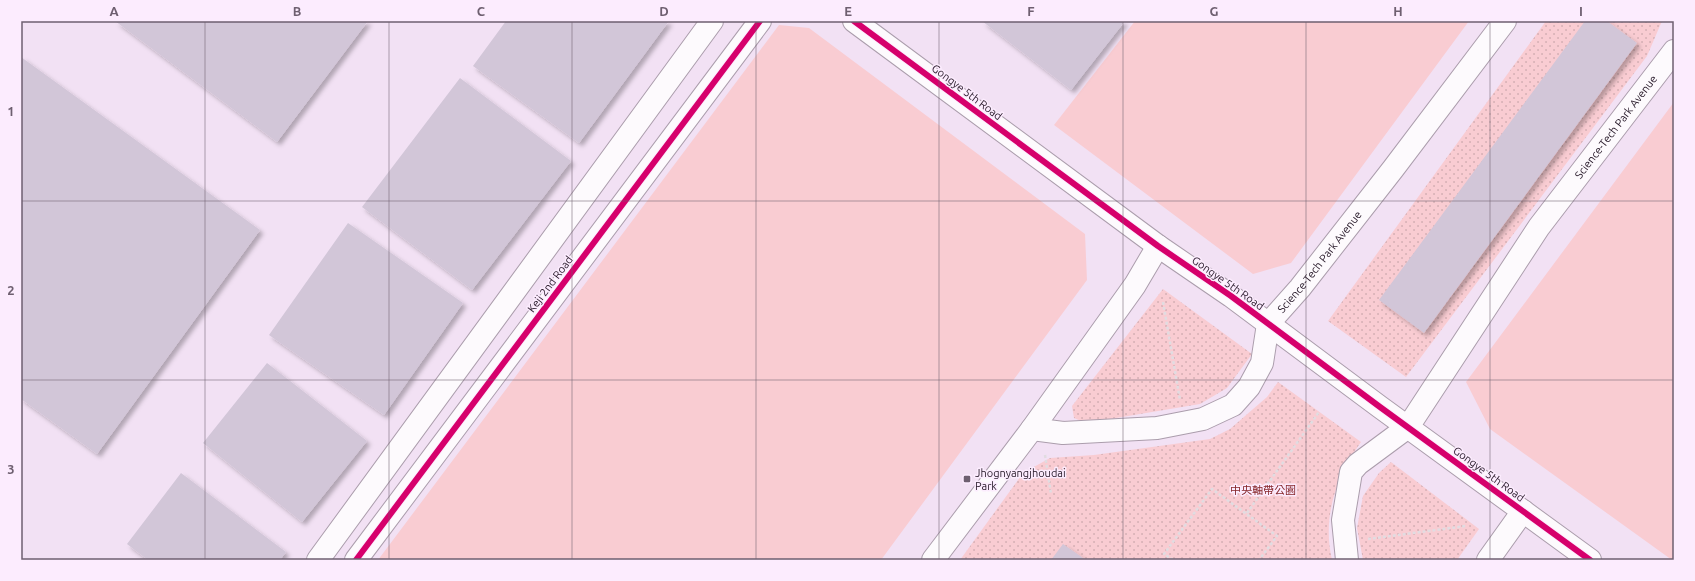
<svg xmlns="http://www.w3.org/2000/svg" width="1695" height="581" viewBox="0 0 1695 581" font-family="Ubuntu,'Noto Sans TC',sans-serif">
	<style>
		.grass { fill: #f9ccd2 }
		.park { fill: url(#park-dots) }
		.building { fill: #d2c6d8; filter: url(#shadow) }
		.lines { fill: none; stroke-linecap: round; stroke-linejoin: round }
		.minor-casing { stroke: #ab9dac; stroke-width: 24 }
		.path { stroke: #e1dce1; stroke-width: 2.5; stroke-dasharray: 3 2; stroke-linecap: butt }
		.minor { stroke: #fdfafd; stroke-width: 22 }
		.cycleway-casing { stroke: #fcecfe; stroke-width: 8 }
		.cycleway { stroke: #d6006c; stroke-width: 6 }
		.grid { fill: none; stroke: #6e5f70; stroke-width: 1; stroke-opacity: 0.55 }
		.poi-dot { fill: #6e5f70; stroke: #fcecfe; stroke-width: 1.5 }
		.labels { text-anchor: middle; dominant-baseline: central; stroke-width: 3; stroke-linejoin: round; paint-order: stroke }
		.street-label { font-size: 11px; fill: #271929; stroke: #fcecfe }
		.poi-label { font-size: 11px; fill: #271929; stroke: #fcecfe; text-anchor: start }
		.park-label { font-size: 11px; fill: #852529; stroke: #fcecfe }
		.neatline { fill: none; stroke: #6e5f70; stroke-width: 1.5 }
		.grid-label { font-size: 13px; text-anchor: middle; font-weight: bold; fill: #6e5f70 }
	</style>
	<defs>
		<pattern id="park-dots" width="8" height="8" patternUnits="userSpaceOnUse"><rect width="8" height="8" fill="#f9ccd2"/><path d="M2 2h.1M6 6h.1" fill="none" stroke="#d5afb4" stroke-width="1.8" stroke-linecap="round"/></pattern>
		<filter id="shadow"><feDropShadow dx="3.5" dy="3.5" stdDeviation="2" flood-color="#0004"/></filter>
	</defs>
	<rect width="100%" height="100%" fill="#f2e1f4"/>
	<path class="grass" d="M1135 21H1469L1291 263 1253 274 1054 125Z
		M779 25 809 28 1085 234 1087 280 881 560H378Z
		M1674 102V560H1672L1490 429 1466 382Z"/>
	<path class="park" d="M1546 21H1662L1647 56 1406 377 1328 321Z
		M1163 289 1252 354 1227 388 1200 404 1086 423 1074 418 1072 406Z
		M1278 382 1361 442C1336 477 1322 517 1332 560H960L1023 473 1050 458 1094 455 1210 439 1230 429 1267 397Z
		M1391 462 1479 529 1457 560H1363L1357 528 1363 496 1379 473Z"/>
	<path class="building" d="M115 21H368L277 142Z
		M506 21H669L579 143 473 66Z
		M982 21H1125L1071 90Z
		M1585 21H1607L1637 43 1424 333 1379 300Z
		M21 57 260 230 97 454 21 399Z
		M460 78 571 161 472 290 362 207Z
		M348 223 463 303 384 415 269 335Z
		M267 363 367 441 302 522 203 443Z
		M181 473 286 552 280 560H148L127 544Z
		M1063 544 1086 560H1051Z"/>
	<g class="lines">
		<g class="minor-casing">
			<g id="minor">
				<path d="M854 21 1158 246 1231 296 1380 407 1590 560"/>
				<path id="s1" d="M1032 429 1063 433 1157 428 1203 419 1233 405 1249 387 1262 363 1268 324 1300 288 1393 169 1505 21"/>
				<path d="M318 560 712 21"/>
				<path d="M356 560 760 21"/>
				<path d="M933 560 1032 429 1135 285 1158 246"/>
				<path id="s2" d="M1347 560 1343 520 1351 472 1358 464 1408 427 1539 227 1674 51"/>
				<path d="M1488 560 1523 511"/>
			</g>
		</g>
		<path class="path" d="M1163 302 1180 400
			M1045 455 1051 494
			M1247 513 1319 412
			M1368 539 1466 526
			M1173 560 1164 554 1212 489 1277 536 1259 560"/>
		<use href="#minor" class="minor"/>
		<g class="cycleway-casing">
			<path id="cycleway" d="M854 21 1158 246 1231 296 1380 407 1590 560
				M356 560 760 21"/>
		</g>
		<use href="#cycleway" class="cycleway"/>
	</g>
	<path class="grid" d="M205 21V560M389 21V560M572 21V560M756 21V560M939 21V560M1123 21V560M1306 21V560M1490 21V560M21 201H1674M21 380H1674"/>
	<rect class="poi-dot" x="963" y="475" width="8" height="8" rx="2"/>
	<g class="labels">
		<g class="street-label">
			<text transform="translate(967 92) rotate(37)">Gongye 5th Road</text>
			<text stroke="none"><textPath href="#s2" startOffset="527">Science-Tech Park Avenue</textPath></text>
			<text stroke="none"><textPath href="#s1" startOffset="377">Science-Tech Park Avenue</textPath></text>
			<text transform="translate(1228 283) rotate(35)">Gongye 5th Road</text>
			<text transform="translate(550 284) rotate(-53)">Keji 2nd Road</text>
			<text transform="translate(1489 474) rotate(36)">Gongye 5th Road</text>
		</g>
		<g class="poi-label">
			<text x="975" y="473">Jhognyangjhoudai<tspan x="975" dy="13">Park</tspan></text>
		</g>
		<g class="park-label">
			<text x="1263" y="490">中央軸帶公園</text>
		</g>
	</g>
	<rect width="1695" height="581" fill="none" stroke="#fcecfe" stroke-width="44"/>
	<rect x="22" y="22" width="1651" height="537" class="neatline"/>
	<g class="grid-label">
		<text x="114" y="16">A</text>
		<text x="297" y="16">B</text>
		<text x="481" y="16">C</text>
		<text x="664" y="16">D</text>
		<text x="848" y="16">E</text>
		<text x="1031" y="16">F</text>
		<text x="1214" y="16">G</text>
		<text x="1398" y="16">H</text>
		<text x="1581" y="16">I</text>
		<text x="11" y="116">1</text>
		<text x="11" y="295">2</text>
		<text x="11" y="474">3</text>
	</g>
</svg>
